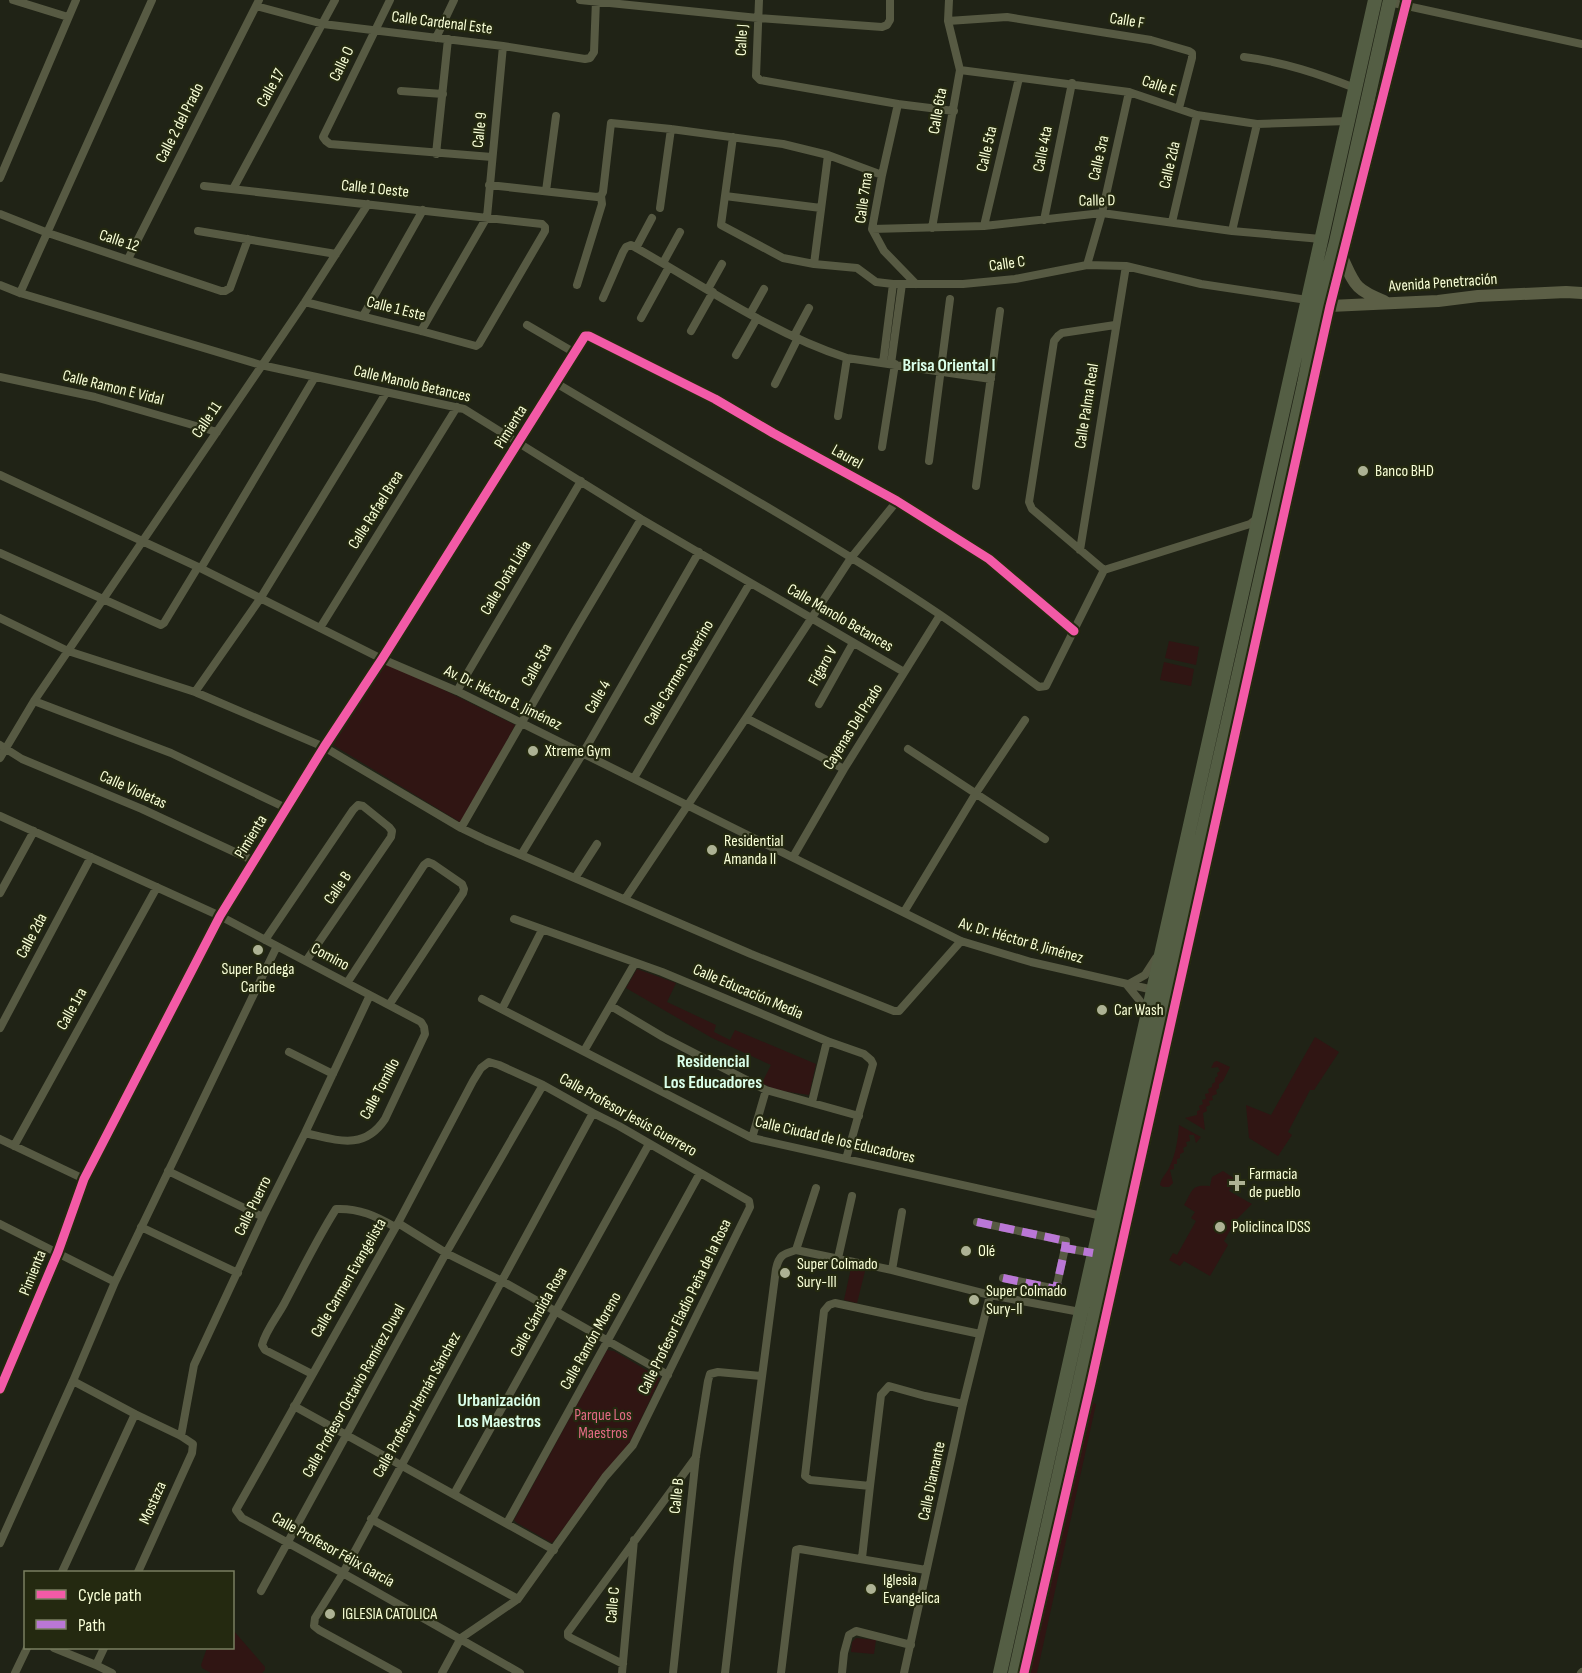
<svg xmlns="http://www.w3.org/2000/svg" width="1582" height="1673" viewBox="0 0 1582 1673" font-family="'Sofia Sans Condensed',sans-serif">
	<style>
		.green { fill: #301513 }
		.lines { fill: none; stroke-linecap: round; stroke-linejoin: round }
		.street { stroke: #575a43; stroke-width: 8 }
		.secondary { stroke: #5c5f46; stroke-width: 12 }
		.primary { stroke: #545e44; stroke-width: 14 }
		.quiet { stroke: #ba77d6; stroke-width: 8; stroke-dasharray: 15 8; stroke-linecap: butt }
		.cycleway-casing { stroke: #242910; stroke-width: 13 }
		.cycleway { stroke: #f35aa7; stroke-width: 9 }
		.poi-dot { fill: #adb294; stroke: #242910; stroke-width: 2 }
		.labels { text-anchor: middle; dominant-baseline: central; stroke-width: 4.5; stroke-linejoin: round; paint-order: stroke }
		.street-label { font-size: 16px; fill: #f9ffd8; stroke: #242910 }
		.poi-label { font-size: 16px; fill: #f9ffd8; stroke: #242910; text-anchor: start }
		.park-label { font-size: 16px; fill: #e26b84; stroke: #242910 }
		.neighbourhood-label { font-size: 18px; font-weight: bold; fill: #daffe9; stroke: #242910 }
	</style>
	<rect width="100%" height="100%" fill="#202316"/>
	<path class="green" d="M1169 641 1199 647 1196 665 1165 658Z
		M385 661 515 725 463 824 333 745Z
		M1164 662 1194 669 1191 686 1160 680Z
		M637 969 676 983 667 1002 716 1025 714 1032 730 1040 735 1030 816 1064 809 1095 776 1090 762 1083 771 1065 712 1038 626 988Z
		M1315 1037 1339 1052 1314 1090H1310L1288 1132 1292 1135 1278 1156 1249 1138 1246 1105 1271 1115Z
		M1217 1061 1230 1067 1223 1081 1219 1084V1088L1216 1090 1217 1094 1212 1096 1213 1100 1209 1101 1210 1105 1206 1107 1207 1111 1203 1113 1205 1130 1185 1118 1197 1115V1111L1200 1110 1199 1106 1203 1104 1202 1100 1206 1099 1205 1094 1209 1093 1208 1089 1212 1087V1084L1215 1082V1078L1218 1076 1217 1073 1220 1071 1218 1067 1211 1068 1214 1062Z
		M1179 1125 1201 1137 1196 1143 1194 1135H1189L1190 1141 1186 1142 1187 1146 1183 1148 1184 1152 1180 1154V1158L1177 1159V1164H1174V1169L1170 1170 1173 1183 1169 1187H1163L1160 1185C1161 1178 1166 1174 1169 1168 1176 1154 1178 1139 1179 1125Z
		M1223 1171 1235 1179 1229 1191 1252 1204 1236 1220 1224 1241 1228 1245 1210 1276 1184 1261 1180 1266 1169 1260 1173 1253 1177 1255 1196 1221 1191 1218 1195 1212 1184 1205C1193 1190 1191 1184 1210 1186L1212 1177Z
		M851 1268 865 1271 857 1303 844 1300Z
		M607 1350 614 1351 660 1378 659 1381 630 1442 552 1543 517 1523 514 1520Z
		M1076 1401 1096 1404 1037 1673H1016Z
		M233 1630 265 1667V1670L262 1673H211L202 1668 201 1665 207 1648H232Z
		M856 1638 876 1640 874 1654 851 1652 852 1642Z"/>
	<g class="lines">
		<path class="street" d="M13 0 68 17
			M390 0 323 137 326 141 330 144 492 157
			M580 0 758 18 882 27 887 25 890 20V0
			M759 0 756 76 760 80 898 104 954 111
			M1389 2 1582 44
			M256 6 323 24 503 46 585 59 590 58 594 52 596 0
			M948 21 1007 17 1151 40 1189 51 1192 53V58L1179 108
			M436 38 454 0
			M1244 57C1284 62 1319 74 1355 88
			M960 70 1129 92 1197 115 1257 124 1348 121
			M401 91 443 94
			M898 104 882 175 872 229 884 251 916 284
			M733 137 721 225 783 258 814 264 857 268 876 282 893 284H963L1015 279 1087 265 1126 266 1201 284 1307 300
			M436 154 448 39
			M0 178 76 0
			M489 185 597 197 601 196
			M204 186 542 224 545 227V231L479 344 476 346 421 331 305 302
			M233 189 335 0
			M546 191 556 116
			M725 196 821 208
			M660 208 671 129
			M0 214 48 233 221 291H225L230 288 248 239
			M1044 220 1072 83
			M1172 222 1197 115
			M984 226 1019 78
			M932 228 960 70 948 21 949 0
			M872 229 984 226 1102 213 1232 231 1321 239
			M198 231 336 254
			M1232 231 1257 124
			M636 248 652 218
			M128 259 259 0
			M663 263 680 232
			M814 264 828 155
			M1087 265 1102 213 1129 92
			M0 285 20 293 261 365 464 409 641 519 904 672
			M577 285 602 204 601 196 603 192 611 123 671 129 783 144 828 155 882 175
			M708 289 722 264
			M20 293 152 0
			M603 298 623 252 626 247 631 245C701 284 770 333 847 358L991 379
			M750 314 764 289
			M363 316 423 210
			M641 318 669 267
			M527 325 575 353
			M421 331 487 217 503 46
			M691 331 713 292
			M794 336 809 308
			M736 355 757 318
			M883 363 893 284
			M891 364 902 284
			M0 377 95 397 217 432
			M556 383C684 460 815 531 939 614 973 637 1006 663 1039 687L1046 686 1104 570 1250 524 1260 516
			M775 384 798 338
			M838 416 847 358
			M882 447 895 364
			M929 461 950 299
			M0 475 198 567 382 659 457 691 961 941 1031 962 1158 991
			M976 486 1000 311
			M1080 550 1126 266
			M0 553 161 625 164 623 198 567
			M201 568 315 377
			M1104 570 1032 509 1029 502 1054 341 1058 336 1062 333 1115 325
			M0 618 68 651 195 692 324 747 461 828 486 840 751 954 894 1011H899L961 941
			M320 628 457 407
			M457 691 581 481
			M195 692 260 599 386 393
			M34 701 171 753 286 808
			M819 704 853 643
			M746 718 844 769
			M0 745 22 759 142 809 254 861
			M908 749 1045 839
			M0 758 34 701 305 302 368 204
			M634 778 750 583
			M0 816 220 916 421 1022 424 1027 425 1034 385 1119C364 1151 337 1140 305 1133
			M461 828 575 630 641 519
			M521 855 583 753 699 552
			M793 857 844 769 940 615
			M575 878 597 844
			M0 893 34 831
			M625 899 746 718 851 558 897 501
			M904 912 976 793 1025 720
			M514 919 662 972 827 1041 864 1054 871 1060 873 1064 846 1159
			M265 940 353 810 358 805 363 806 389 827 392 831 391 837 306 961
			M347 983 424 865 428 862 433 864 462 884 464 889 463 893 389 1005
			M482 999 752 1138 1102 1216
			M611 1006 663 1037 766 1090 859 1116
			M502 1009 542 930
			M1146 1014 1140 1001 1127 985 1145 975 1156 958
			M0 1028 91 857
			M584 1051 635 963
			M289 1052 333 1074
			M812 1102 827 1041
			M752 1138 766 1090
			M0 1139 84 1179
			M14 1146 157 887
			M168 1171 263 1217
			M977 1222 1066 1241 1065 1248
			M398 1223 446 1253 502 1281 668 1375
			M0 1224 115 1282
			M141 1227 238 1273
			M796 1250 816 1188
			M838 1258 852 1196
			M892 1270 902 1212
			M1003 1278 1056 1289 1065 1248 1093 1253
			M312 1374 265 1350 262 1345C266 1330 277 1317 284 1304 301 1272 317 1239 336 1209 359 1208 376 1216 395 1227
			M73 1381 135 1414 181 1436 193 1444 192 1453 138 1572
			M0 1389 58 1252 84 1179 220 916 324 747 382 659 585 336H589L715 399 773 433 897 501 989 559 1074 631
			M294 1406 554 1550
			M181 1436 194 1365 263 1217 305 1133 370 995
			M870 1486 881 1395 889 1386 925 1396 963 1404
			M454 1494 649 1144
			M371 1519 518 1599
			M507 1523 700 1173
			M0 1543 73 1381 115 1282 277 946
			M862 1558 870 1486 810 1480 805 1476 824 1311 829 1305 835 1303 980 1334
			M62 1572 135 1414
			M261 1591 446 1253 543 1085
			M54 1648 96 1665 104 1648
			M623 1664 571 1638 568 1636V1632L696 1457
			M96 1665 112 1673
			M15 1673 27 1648
			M398 1673 319 1630 314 1626 315 1618 343 1573 593 1113
			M442 1673 461 1638 518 1599 605 1477 633 1445 750 1207 749 1201 619 1126 593 1113 543 1085 499 1065 489 1062 481 1068 473 1081 398 1223 236 1510 242 1518C336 1568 428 1621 520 1673
			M622 1673 634 1540
			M673 1673 696 1456 708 1381 710 1374 718 1372 761 1376
			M725 1673 738 1561 776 1269C779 1255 783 1254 796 1250L892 1270 990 1295 1080 1312
			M781 1673 796 1550 800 1549 926 1570
			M842 1673 844 1653 849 1635 856 1631 911 1645
			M904 1673 963 1404 990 1295
			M1581 1673 1582 1672"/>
		<path class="secondary" d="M1342 257C1355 285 1354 289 1384 301
			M1322 303 1330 306 1438 301 1478 296 1566 292 1582 293
			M1024 1673 1091 1383 1330 306 1407 0"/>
		<path class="primary" d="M1000 1673 1375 0
			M1015 1673 1162 1012 1274 519 1304 384 1320 302 1336 242 1390 0"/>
		<path class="quiet" d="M977 1222 1066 1241 1065 1248
			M1003 1278 1056 1289 1065 1248 1093 1253"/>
		<g class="cycleway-casing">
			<path id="cycleway" d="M0 1389 58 1252 84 1179 220 916 324 747 382 659 585 336H589L715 399 773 433 897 501 989 559 1074 631
				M1024 1673 1091 1383 1330 306 1407 0"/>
		</g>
		<use href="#cycleway" class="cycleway"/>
	</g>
	<g class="poi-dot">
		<circle cx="1363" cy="471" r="6"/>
		<circle cx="533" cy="751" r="6"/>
		<circle cx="712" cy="850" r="6"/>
		<circle cx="258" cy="950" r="6"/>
		<circle cx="1102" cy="1010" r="6"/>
		<path d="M1234 1174h6v6h6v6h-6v6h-6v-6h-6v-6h6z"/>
		<circle cx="1220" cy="1227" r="6"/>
		<circle cx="966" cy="1251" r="6"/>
		<circle cx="785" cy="1273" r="6"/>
		<circle cx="974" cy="1300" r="6"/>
		<circle cx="871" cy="1589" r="6"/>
		<circle cx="330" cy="1614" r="6"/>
	</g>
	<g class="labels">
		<g class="street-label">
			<text transform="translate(1127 21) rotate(9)">Calle F</text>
			<text transform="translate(442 23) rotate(7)">Calle Cardenal Este</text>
			<text transform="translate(742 40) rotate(-87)">Calle J</text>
			<text transform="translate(342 64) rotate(-64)">Calle O</text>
			<text transform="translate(1159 86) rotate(18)">Calle E</text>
			<text transform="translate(271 88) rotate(-61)">Calle 17</text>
			<text transform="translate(938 111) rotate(-80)">Calle 6ta</text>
			<text transform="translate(180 123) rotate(-63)">Calle 2 del Prado</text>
			<text transform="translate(480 130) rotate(-84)">Calle 9</text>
			<text transform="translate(987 149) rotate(-77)">Calle 5ta</text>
			<text transform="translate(1043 149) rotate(-79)">Calle 4ta</text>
			<text transform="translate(1099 158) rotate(-77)">Calle 3ra</text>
			<text transform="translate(1170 165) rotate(-77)">Calle 2da</text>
			<text transform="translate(375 189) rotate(6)">Calle 1 Oeste</text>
			<text transform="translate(864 198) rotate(-82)">Calle 7ma</text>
			<text transform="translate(1097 201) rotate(-1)">Calle D</text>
			<text transform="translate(119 241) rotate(18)">Calle 12</text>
			<text transform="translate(1007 264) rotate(-8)">Calle C</text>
			<text transform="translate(1443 283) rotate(-4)">Avenida Penetración</text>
			<text transform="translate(396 309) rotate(14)">Calle 1 Este</text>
			<text transform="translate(412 384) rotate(13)">Calle Manolo Betances</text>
			<text transform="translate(113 388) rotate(14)">Calle Ramon E Vidal</text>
			<text transform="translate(1087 406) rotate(-81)">Calle Palma Real</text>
			<text transform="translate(207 420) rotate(-56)">Calle 11</text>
			<text transform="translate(511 427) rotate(-58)">Pimienta</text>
			<text transform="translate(847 457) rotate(29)">Laurel</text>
			<text transform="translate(376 510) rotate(-58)">Calle Rafael Brea</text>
			<text transform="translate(506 578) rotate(-59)">Calle Doña Lidia</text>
			<text transform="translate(840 618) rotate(30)">Calle Manolo Betances</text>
			<text transform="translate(537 665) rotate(-61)">Calle 5ta</text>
			<text transform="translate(823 666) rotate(-61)">Figaro V</text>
			<text transform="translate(679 673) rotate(-59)">Calle Carmen Severino</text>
			<text transform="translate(598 697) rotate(-60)">Calle 4</text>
			<text transform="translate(503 698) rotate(26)">Av. Dr. Héctor B. Jiménez</text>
			<text transform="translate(853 727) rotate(-58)">Cayenas Del Prado</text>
			<text transform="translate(133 790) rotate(24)">Calle Violetas</text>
			<text transform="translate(251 837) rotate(-59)">Pimienta</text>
			<text transform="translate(338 888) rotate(-55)">Calle B</text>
			<text transform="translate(32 936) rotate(-62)">Calle 2da</text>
			<text transform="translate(1021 941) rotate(16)">Av. Dr. Héctor B. Jiménez</text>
			<text transform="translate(330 957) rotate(28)">Comino</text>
			<text transform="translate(748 992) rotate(23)">Calle Educación Media</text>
			<text transform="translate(72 1009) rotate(-61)">Calle 1ra</text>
			<text transform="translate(380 1089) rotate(-62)">Calle Tomillo</text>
			<text transform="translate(628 1115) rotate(29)">Calle Profesor Jesús Guerrero</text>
			<text transform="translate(835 1140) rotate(13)">Calle Ciudad de los Educadores</text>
			<text transform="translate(253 1206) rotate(-64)">Calle Puerro</text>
			<text transform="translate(33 1273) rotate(-68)">Pimienta</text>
			<text transform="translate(349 1278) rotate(-60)">Calle Carmen Evangelista</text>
			<text transform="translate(685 1307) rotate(-64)">Calle Profesor Eladio Peña de la Rosa</text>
			<text transform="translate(539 1312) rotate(-61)">Calle Cándida Rosa</text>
			<text transform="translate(591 1341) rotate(-61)">Calle Ramón Moreno</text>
			<text transform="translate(354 1391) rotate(-61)">Calle Profesor Octavio Ramírez Duval</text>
			<text transform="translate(417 1405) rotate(-61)">Calle Profesor Hernán Sánchez</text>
			<text transform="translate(932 1481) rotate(-78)">Calle Diamante</text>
			<text transform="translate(677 1496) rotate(-84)">Calle B</text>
			<text transform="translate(153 1503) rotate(-66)">Mostaza</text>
			<text transform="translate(333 1550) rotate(29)">Calle Profesor Félix García</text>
			<text transform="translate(613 1605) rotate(-85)">Calle C</text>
		</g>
		<g class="poi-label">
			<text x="1375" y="471">Banco BHD</text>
			<text x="545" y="751">Xtreme Gym</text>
			<text x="724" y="841">Residential<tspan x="724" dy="18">Amanda II</tspan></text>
			<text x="258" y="969" text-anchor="middle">Super Bodega<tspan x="258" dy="18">Caribe</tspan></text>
			<text x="1114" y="1010">Car Wash</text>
			<text x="1249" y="1174">Farmacia<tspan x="1249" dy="18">de pueblo</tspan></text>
			<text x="1232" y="1227">Policlinca IDSS</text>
			<text x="978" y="1251">Olé</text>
			<text x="797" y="1264">Super Colmado<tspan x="797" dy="18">Sury-III</tspan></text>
			<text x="986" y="1291">Super Colmado<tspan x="986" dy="18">Sury-II</tspan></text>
			<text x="883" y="1580">Iglesia<tspan x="883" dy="18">Evangelica</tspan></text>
			<text x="342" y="1614">IGLESIA CATOLICA</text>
		</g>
		<g class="park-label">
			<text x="603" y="1415">Parque Los<tspan x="603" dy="18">Maestros</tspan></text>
		</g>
		<g class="neighbourhood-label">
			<text x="949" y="365">Brisa Oriental I</text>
			<text x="713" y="1061">Residencial<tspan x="713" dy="21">Los Educadores</tspan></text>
			<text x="499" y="1400">Urbanización<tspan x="499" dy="21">Los Maestros</tspan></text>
		</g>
	</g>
	<rect x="24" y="1571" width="210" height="78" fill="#242910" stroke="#797f60" stroke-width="1.5"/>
	<rect x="36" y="1590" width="30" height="9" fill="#f35aa7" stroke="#797f60" stroke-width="1.5"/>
	<text x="78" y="1601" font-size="18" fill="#f9ffd8">Cycle path</text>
	<rect x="36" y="1620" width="30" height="9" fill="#ba77d6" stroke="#797f60" stroke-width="1.5"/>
	<text x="78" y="1631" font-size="18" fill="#f9ffd8">Path</text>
</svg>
